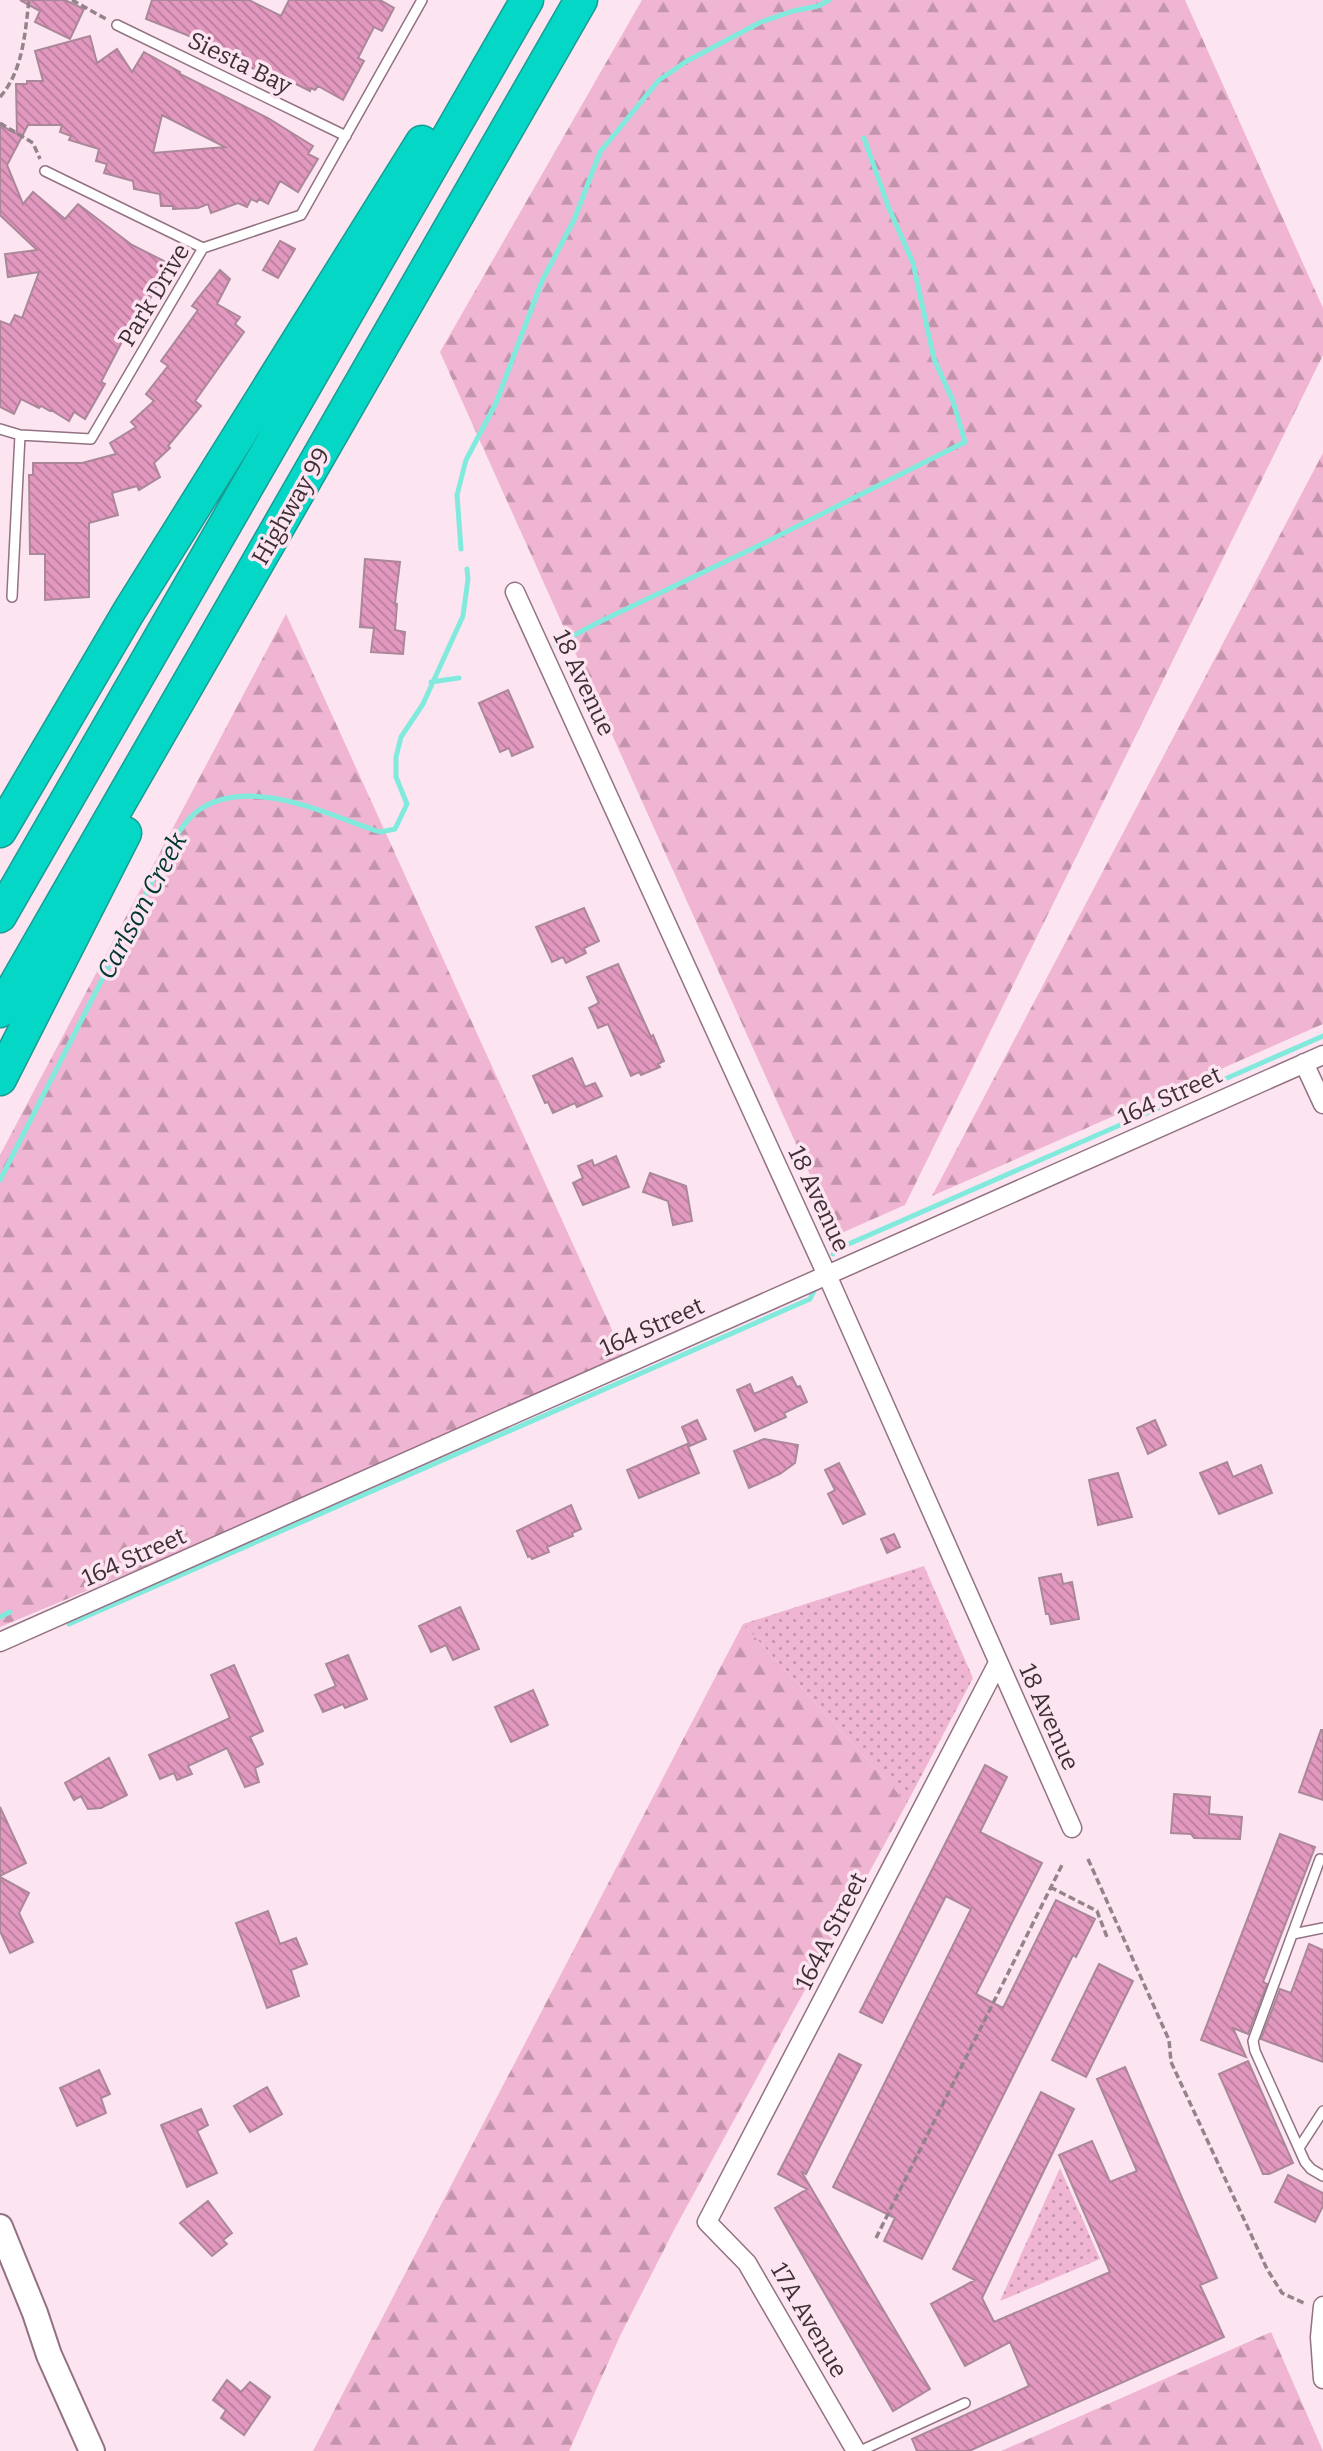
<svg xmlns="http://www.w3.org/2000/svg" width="1323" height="2451" viewBox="0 0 1323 2451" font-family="Bitter,serif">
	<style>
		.grass { fill: url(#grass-dots) }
		.forest { fill: url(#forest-firs) }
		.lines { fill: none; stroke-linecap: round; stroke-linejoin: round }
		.stream { stroke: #81eadd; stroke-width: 5 }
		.building { fill: url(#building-back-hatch); stroke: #ab8899; stroke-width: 2; fill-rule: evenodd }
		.lane-casing { stroke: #937283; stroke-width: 12 }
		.street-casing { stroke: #937283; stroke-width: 21 }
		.secondary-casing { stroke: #937283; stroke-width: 28 }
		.highway-casing { stroke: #199c94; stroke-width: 35 }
		.path { stroke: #95838c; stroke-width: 3.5; stroke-dasharray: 7 3.5; stroke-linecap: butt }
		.lane { stroke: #fff; stroke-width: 9 }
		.street { stroke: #fff; stroke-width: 18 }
		.secondary { stroke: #fff; stroke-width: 24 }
		.highway { stroke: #05d7c6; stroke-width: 32 }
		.labels { text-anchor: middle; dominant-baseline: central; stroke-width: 7; stroke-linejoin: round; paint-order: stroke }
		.street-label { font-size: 24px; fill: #3e2f37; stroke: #fce5f0 }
		.water-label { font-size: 26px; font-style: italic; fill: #013732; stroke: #fce5f0 }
	</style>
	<defs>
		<pattern id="grass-dots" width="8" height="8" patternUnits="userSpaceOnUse" patternTransform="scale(1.75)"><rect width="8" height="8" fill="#efb5d3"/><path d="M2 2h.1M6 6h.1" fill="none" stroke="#c394ac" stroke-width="1.8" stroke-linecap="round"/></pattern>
		<pattern id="forest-firs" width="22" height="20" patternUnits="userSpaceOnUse" patternTransform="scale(1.75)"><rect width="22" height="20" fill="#efb5d3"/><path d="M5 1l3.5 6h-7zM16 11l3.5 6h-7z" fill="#c394ac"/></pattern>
		<pattern id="building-back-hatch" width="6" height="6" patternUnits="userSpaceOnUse" patternTransform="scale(1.75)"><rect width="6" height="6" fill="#e298bf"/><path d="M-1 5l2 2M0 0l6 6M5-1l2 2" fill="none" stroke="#b97c9c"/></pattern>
	</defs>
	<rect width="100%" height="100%" fill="#fce5f0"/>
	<path class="grass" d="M924 1566 973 1678 907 1803 743 1624Z
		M1060 2168 1100 2259 1000 2301Z"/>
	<path class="forest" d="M642 0H1185L1323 308V355L905 1205 837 1235 440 352Z
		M1323 453V1024L932 1196Z
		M286 614 628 1365 0 1627V1155Z
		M743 1624 907 1803 674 2230 620 2336 569 2451H313Z
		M1271 2332 1323 2451H1001Z"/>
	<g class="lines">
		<path class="stream" d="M461 549 457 495 466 460 496 403 542 281 574 220 600 152 659 80 687 61 761 22 793 11 818 6 829 0
			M556 645 597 623 758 546 965 442 953 401 934 359 913 263 888 206 864 138
			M431 682 459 678
			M0 1180 169 848C177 835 186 819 199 810 250 775 329 815 380 832L395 829 407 804 396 777V757L401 737 423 704 463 616 468 579 467 569
			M833 1254 835 1250 1323 1036
			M0 1617 10 1612
			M69 1624 810 1299 816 1287"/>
	</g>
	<path class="building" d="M20 0H65L84 9 70 39 35 22 40 11Z
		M152 0H249L281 16 289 0H380L394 8 382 31 374 27 358 58 364 61 343 100 318 86 315 90 311 88 310 91 282 77 278 81 187 35 146 19Z
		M90 36 97 63 117 49 132 72 144 52 180 72V74L268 118 313 146 308 154 318 159 298 192 280 181 268 204 259 199 257 202 251 199 247 207 238 203 211 213 208 204 198 208 173 209V206H161L160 194 134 189 133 181 104 173 107 164 96 161 99 149 69 140 71 136 60 132 62 125H28L7 165 23 204 33 192 65 219 78 204 132 245 168 263 137 325 134 323 128 333 127 332 101 382 105 384 85 419 74 412 69 421 51 410 50 411 41 406 39 408 21 399 14 414 0 407V321L10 325 15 315 22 318 39 272 8 277 5 254 37 250 0 215V125L17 134 16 84H27V81H43L35 51ZM162 115 225 147 153 153Z
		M280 241 295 249 278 278 263 270Z
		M220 270 230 279 217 304 240 317 235 324 244 332 195 401 201 406 168 446 170 448 154 463 160 477 139 490 137 486 112 493 118 515 89 523V597L45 600V554H30L29 475H33V463H82L116 454 110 443 136 427 131 422 154 401 146 394 168 366 161 361 198 310 192 306Z
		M365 559 400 562 395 603 397 604 395 630 405 632 403 654 371 652 374 628 360 627Z
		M508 690 533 747 512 756 509 748 500 752 479 703Z
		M584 908 599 941 584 948 586 953 566 963 563 957 552 962 536 927Z
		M618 964 651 1037 653 1035 664 1061 658 1064 660 1067 641 1075 639 1072 631 1076 608 1024 598 1028 589 1008 599 1003 587 977Z
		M572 1058 585 1087 595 1083 602 1096 577 1107 575 1103 553 1113 548 1102 545 1103 533 1076Z
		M616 1156 629 1187 583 1205 573 1183 583 1178 578 1166 592 1160 594 1166Z
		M650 1173 686 1186 692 1221 673 1225 668 1201 643 1192Z
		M792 1377 797 1387 800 1386 807 1402 784 1413 786 1417 755 1431 737 1390 750 1384 754 1394Z
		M697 1420 706 1439 690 1446 682 1427Z
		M1155 1420 1166 1445 1148 1454 1137 1428Z
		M764 1439 798 1445 795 1463 780 1474 749 1488 734 1451Z
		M687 1444 699 1473 639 1498 627 1470Z
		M1227 1462 1233 1477 1261 1465 1272 1493 1219 1514 1200 1473Z
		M839 1463 865 1514 843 1524 828 1494 835 1490 825 1470Z
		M1118 1473 1132 1517 1098 1525 1089 1480Z
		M571 1505 581 1529 572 1533 573 1536 547 1547 549 1552 532 1559 530 1556 528 1557 517 1531Z
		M894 1534 900 1547 887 1553 881 1539Z
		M1061 1574 1063 1584 1072 1582 1079 1619 1051 1624 1049 1614H1046L1039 1578Z
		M460 1607 479 1649 453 1660 446 1645 431 1652 419 1626Z
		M348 1655 367 1699 345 1708 343 1704 323 1712 315 1695 336 1686 326 1664Z
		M234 1665 263 1731 250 1737 263 1764 255 1768 259 1782 245 1787 227 1748 188 1766 192 1774 177 1780 174 1773 160 1779 149 1755 230 1718 211 1675Z
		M533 1690 548 1725 511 1742 495 1707Z
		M1321 1730H1323V1800L1299 1792Z
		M109 1758 127 1795 101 1808 88 1809 81 1796 74 1800 65 1783Z
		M985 1765 1007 1777 980 1832 1042 1863 976 1994 1003 2008 1056 1900 1095 1919 1076 1957 1073 1955 922 2259 884 2241 895 2218 833 2187 971 1909 946 1896 882 2023 860 2012Z
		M1174 1794 1210 1797 1209 1814 1242 1817 1240 1839 1194 1838 1191 1834 1171 1833Z
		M0 1807 26 1863 0 1876Z
		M1280 1834 1315 1847 1263 1982 1267 1984 1248 2034 1233 2028 1246 2057 1201 2040Z
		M0 1877 29 1893 19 1913 33 1942 10 1953 0 1931Z
		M268 1911 280 1944 296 1938 307 1964 291 1970 299 1996 267 2008 236 1923Z
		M1309 1944 1323 1950V2062L1261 2039 1280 1989 1291 1993Z
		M1099 1964 1133 1981 1086 2077 1052 2060Z
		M839 2054 861 2065 806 2174 801 2171 930 2389 893 2411 775 2208 807 2189 778 2174Z
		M1248 2061 1293 2163 1269 2174H1263L1219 2074Z
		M1125 2067 1217 2278 1200 2285 1224 2337 969 2451H917L912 2439 1029 2386 1010 2342 965 2366 931 2304 975 2280 953 2269 1041 2092 1074 2109 982 2298 994 2322 1110 2272 1059 2155 1092 2141 1110 2182 1137 2171 1097 2079Z
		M99 2070 110 2094 101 2098 106 2113 77 2126 60 2088Z
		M267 2087 282 2114 250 2132 234 2106Z
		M201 2109 208 2125 197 2131 217 2173 187 2187 161 2125Z
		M1288 2175 1323 2193V2206L1315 2222 1275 2202Z
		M208 2201 232 2233 223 2240 227 2244 212 2256 180 2223Z
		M227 2380 241 2392 250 2382 270 2397 244 2435 221 2418 226 2410 213 2400Z"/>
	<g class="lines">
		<g class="lane-casing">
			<path id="lane" d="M117 25 346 136
				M45 171 203 248
				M0 429 20 435 91 439 203 248 301 215 422 0
				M12 597 20 435
				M1320 1859 1253 2041 1255 2051 1305 2162 1311 2169 1323 2176
				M1293 1934 1323 1928
				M1299 2148 1323 2111
				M860 2451 965 2403"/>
		</g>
		<g class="street-casing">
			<path id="street" d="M515 592 827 1275 1072 1828
				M1304 1063 1323 1104
				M0 1642 1323 1055
				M1323 2306 1320 2337 1323 2379
				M856 2451 747 2263 707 2222 998 1663"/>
		</g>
		<g class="secondary-casing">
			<path id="secondary" d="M0 2227 35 2313 49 2355 92 2451"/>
		</g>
		<g class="highway-casing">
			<path id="highway" d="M0 831 128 613 422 142
				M0 916 527 0
				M0 1011 581 0
				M0 1079 125 833"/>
		</g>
		<path class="path" d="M72 0 106 19
			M0 97C23 71 25 33 29 0
			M0 123 33 143 40 159
			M1088 1859 1169 2040 1171 2062 1267 2269 1282 2293 1306 2304
			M1050 1887 1097 1911 1107 1937
			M876 2238 1063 1863"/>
		<use href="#lane" class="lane"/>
		<use href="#street" class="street"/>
		<use href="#secondary" class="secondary"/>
		<use href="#highway" class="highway"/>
	</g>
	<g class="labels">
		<g class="street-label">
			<text transform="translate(240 63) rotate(26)">Siesta Bay</text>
			<text transform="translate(154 295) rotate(-59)">Park Drive</text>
			<text transform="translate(291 506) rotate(-60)">Highway 99</text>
			<text transform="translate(584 683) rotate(65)">18 Avenue</text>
			<text transform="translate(1170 1096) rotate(-24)">164 Street</text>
			<text transform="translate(819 1199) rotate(65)">18 Avenue</text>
			<text transform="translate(652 1327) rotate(-24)">164 Street</text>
			<text transform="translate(134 1557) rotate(-24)">164 Street</text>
			<text transform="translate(1049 1717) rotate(66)">18 Avenue</text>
			<text transform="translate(831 1931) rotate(-63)">164A Street</text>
			<text transform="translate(809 2320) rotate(60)">17A Avenue</text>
		</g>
		<g class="water-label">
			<text transform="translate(142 906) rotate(-62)">Carlson Creek</text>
		</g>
	</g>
</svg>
